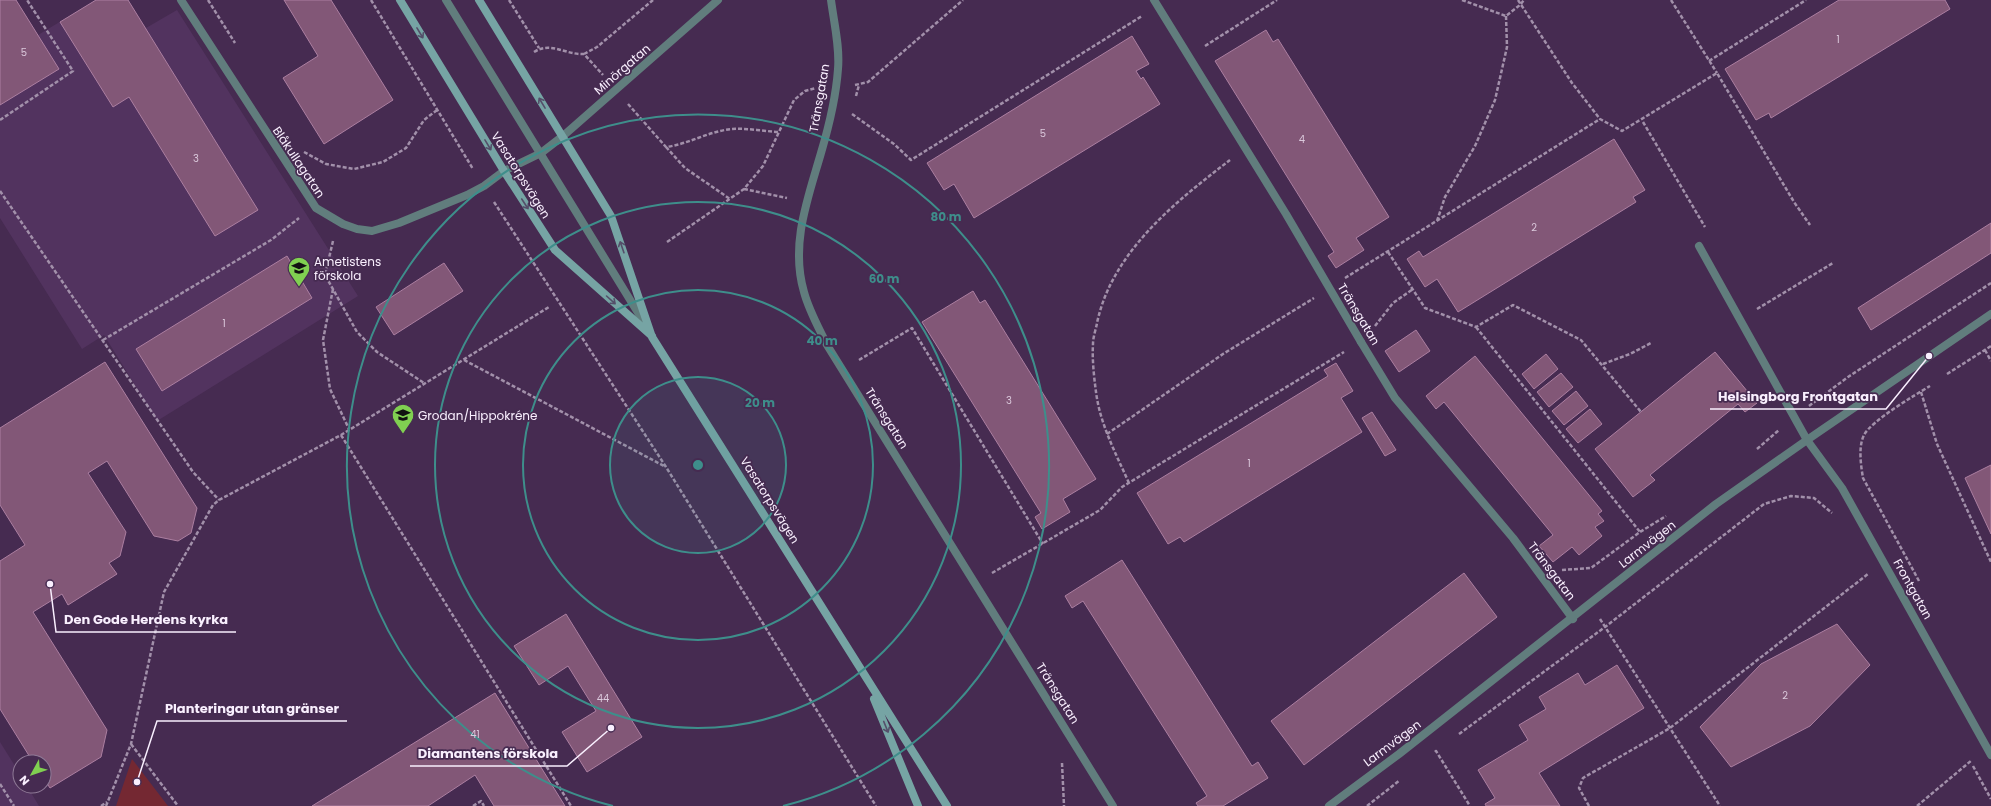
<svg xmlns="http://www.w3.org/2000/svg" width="1991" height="806" viewBox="0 0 1991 806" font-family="Poppins,sans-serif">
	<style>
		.built { fill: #52335f }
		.green { fill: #742832 }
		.building { fill: #825777; stroke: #ac7fa1 }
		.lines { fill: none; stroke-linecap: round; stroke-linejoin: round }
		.path { stroke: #a290aa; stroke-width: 2.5; stroke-dasharray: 4 2; stroke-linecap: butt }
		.service { stroke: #617d7d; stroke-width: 8 }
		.minor { stroke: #617d7d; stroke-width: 8 }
		.secondary { stroke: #76a4a4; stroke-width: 8 }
		.oneway { stroke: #544f6a }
		.ring { fill: none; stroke: #3e8e8b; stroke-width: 2 }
		.labels { text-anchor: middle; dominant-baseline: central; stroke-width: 3.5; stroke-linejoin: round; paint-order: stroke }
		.number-label { font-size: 10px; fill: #dbc9dc }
		.street-label { font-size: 12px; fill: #f9effe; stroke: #462b51 }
		.poi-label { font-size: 12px; fill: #f9effe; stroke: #462b51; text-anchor: start }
		.centre { fill: #3e8e8b; stroke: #462b51; stroke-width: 2 }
		.ring-label { font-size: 12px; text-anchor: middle; font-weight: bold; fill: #3e8e8b; stroke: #462b51; stroke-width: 3.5; stroke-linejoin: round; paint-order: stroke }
		.leader { fill: none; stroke: #f9effe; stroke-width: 1.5 }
		.callout-dot { fill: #f9effe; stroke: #462b51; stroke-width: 1.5 }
		.callout-label { font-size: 13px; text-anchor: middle; font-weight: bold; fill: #f9effe; stroke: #462b51; stroke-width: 3.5; stroke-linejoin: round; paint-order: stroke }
	</style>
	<rect width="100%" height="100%" fill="#462b51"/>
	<path class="built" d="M0 0H16L38 35 96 0H128L146 28 177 10 358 296 157 421 104 335 82 349 0 218Z
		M0 742 20 774V786H27L39 806H0Z"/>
	<path class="green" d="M132 759 168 806H116Z"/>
	<path class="building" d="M0 0H16L59 69 0 105Z
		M96 0H128L258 210 215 236 129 97 113 107 60 22Z
		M284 0H331L393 100 324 144 283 78 318 56Z
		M1839 0H1945L1950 9 1771 118 1769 113 1756 120 1725 69Z
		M1266 30 1273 42 1278 39 1389 217 1356 238 1364 250 1336 268 1328 256 1334 252 1215 61Z
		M1132 36 1149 64 1136 71 1141 79 1143 77 1160 104 974 218 954 184 944 190 927 163Z
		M1614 139 1645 190 1633 197 1636 202 1458 312 1437 279 1425 287 1407 259 1419 251 1423 257Z
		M1991 223V253L1871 330 1858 308Z
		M287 256 312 298 162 391 136 349Z
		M444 263 463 291 394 335 376 307Z
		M973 291 980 303 985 300 1096 479 1063 499 1070 512 1042 529 1035 517 1041 513 922 322Z
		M1416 330 1430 351 1399 372 1385 351Z
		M1715 352 1757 403 1745 412 1738 404 1650 475 1655 480 1633 497 1595 449Z
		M1546 354 1558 369 1534 389 1522 374Z
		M1475 356 1602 511 1598 514 1604 521 1595 527 1602 536 1579 555 1572 547 1553 562 1539 546 1553 535 1444 402 1436 409 1426 396Z
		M105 362 197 508 191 533 178 541 154 536 107 461 88 473 126 532 120 556 109 563 117 574 68 605 62 594 33 612 107 730 101 757 50 788 44 779V762H33L0 709V561L25 545 0 505V428Z
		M1336 363 1353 391 1341 398 1362 432 1184 542 1180 537 1168 544 1137 493 1328 376 1324 370Z
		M1561 373 1573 387 1549 407 1537 392Z
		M1576 391 1588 406 1564 425 1552 411Z
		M1590 409 1602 424 1578 443 1566 429Z
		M1372 412 1396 450 1385 456 1362 418Z
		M1991 465V534L1965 478Z
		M1122 560 1252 766 1258 762 1268 778 1223 806H1198L1196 803 1207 796 1083 601 1072 608 1065 596Z
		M1464 573 1497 617 1304 765 1271 721Z
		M566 614 642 737 587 772 562 732 596 711 568 666 539 685 514 646Z
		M1837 624 1870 665 1810 726 1731 767 1700 727 1761 664Z
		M1617 665 1644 708 1539 773 1560 806H1486L1485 804 1495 798 1478 770 1528 740 1519 725 1546 709 1539 697 1578 673 1585 685Z
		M495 693 565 806H494L475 775 428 806H312Z"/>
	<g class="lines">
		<path class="path" d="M208 0 235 43
			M371 0 473 169
			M509 0 539 48
			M1462 0 1506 16 1520 5 1524 0
			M1518 0 1572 83 1600 119 1622 131 1717 73 1794 202 1810 225
			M1671 0 1717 73
			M1205 46 1277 0
			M534 52C551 41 565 55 584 54L603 75
			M584 54 597 47 653 0
			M1709 61 1806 0
			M855 85 868 82 963 0
			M856 96 859 85
			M628 104 666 147C689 144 709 131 732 129 747 128 763 131 778 132
			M852 114 894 144 911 160 1142 16
			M0 120 73 71 27 0
			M1643 122 1705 227
			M666 147 685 168 730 199
			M304 152 326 164 354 169 383 162 406 148 424 120 437 110
			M744 189 787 198
			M0 191 193 472 219 500
			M494 202 666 467 876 806
			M1437 221 1445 197 1475 146 1495 100 1507 47 1506 16
			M333 241 325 275 357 332 377 352 424 383
			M667 242 744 189 763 166 794 100 805 91 816 88
			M1388 252 1425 308 1476 327 1513 305 1581 340 1641 412
			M1345 278 1600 119
			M333 289 323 340 330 389 349 429
			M1757 309 1833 263
			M1375 326 1393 303 1413 289
			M1476 327 1640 532
			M103 340 271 240 299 218
			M1985 350 1991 361
			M464 360 664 466
			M859 360 912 328 1043 544
			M1603 364 1630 354 1651 343
			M1947 374 1991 346
			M1921 392 1937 444 1991 562
			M1809 406 1848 377 1991 283
			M1107 434 1223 354 1314 298
			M341 435 571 806
			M1757 449 1779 430
			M1129 483C1116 454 1100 424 1096 392 1094 377 1092 359 1093 344 1093 337 1096 329 1097 323 1112 252 1175 202 1230 160
			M1562 570 1591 568 1640 532 1666 516
			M992 573 1100 510 1122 487 1344 352
			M1919 581 1863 478C1861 466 1858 447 1864 435 1871 421 1915 395 1930 386
			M1600 619 1720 806
			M1459 734 1605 627 1764 504 1791 496 1814 498 1832 513
			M131 744 178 806
			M1435 752 1436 751 1470 806
			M1062 763 1064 806
			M1973 766 1991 799
			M0 784 14 806
			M101 806 107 802
			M106 806 131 744 164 592 213 505 219 500 341 435 549 307
			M473 806 481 801 484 806
			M1367 806 1400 780
			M1589 806 1579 788 1583 778 1670 728 1868 574
			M1917 806 1972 760"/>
		<path class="service" d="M446 0 648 329
			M1154 0 1286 214 1361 342
			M1699 246 1807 440"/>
		<path class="minor" d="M181 0 316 208 343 224 357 229 372 231 399 223 467 195 484 186 504 171 541 153 563 136 718 0
			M831 0C834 23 840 47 838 69 836 97 829 126 821 153 808 198 790 244 804 292 809 311 819 328 827 345L1113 806
			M1361 342 1395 398 1513 538 1573 619
			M1807 440 1842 488 1991 755
			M1329 806 1399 754 1716 504 1807 440 1991 314"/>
		<path class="secondary" d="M400 0 504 171 555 250 652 336
			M479 0 611 216 652 337 947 806
			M874 699 918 806"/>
	</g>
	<defs><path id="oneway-shaft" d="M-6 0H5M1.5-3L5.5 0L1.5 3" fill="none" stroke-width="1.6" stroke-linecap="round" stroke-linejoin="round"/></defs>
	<g class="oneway">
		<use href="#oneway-shaft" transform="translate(420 33) rotate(59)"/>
		<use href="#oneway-shaft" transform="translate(542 103) rotate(-121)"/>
		<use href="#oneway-shaft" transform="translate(488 145) rotate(59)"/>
		<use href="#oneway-shaft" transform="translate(525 204) rotate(57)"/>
		<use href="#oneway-shaft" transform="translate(622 247) rotate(-109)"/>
		<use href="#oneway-shaft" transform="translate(611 300) rotate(42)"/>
		<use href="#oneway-shaft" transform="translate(886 727) rotate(68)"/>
	</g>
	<circle cx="698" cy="465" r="88" fill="#3e8e8b" fill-opacity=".12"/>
	<g class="ring">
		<circle cx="698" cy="465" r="88"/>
		<circle cx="698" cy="465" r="175"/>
		<circle cx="698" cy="465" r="263"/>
		<path d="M613 806A351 351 0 1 1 783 806"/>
	</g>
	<defs>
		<g id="school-pin" transform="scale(1.15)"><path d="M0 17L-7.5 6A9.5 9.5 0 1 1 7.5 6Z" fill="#80d051" stroke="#462b51"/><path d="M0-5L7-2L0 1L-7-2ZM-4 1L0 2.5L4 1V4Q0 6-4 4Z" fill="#111"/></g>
	</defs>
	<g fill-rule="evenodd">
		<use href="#school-pin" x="299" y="268"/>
		<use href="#school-pin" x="403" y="415"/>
	</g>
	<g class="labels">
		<g class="number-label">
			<text x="1838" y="39">1</text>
			<text x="24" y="52">5</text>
			<text x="1043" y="133">5</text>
			<text x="1302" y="139">4</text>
			<text x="196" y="158">3</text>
			<text x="1534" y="227">2</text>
			<text x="224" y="323">1</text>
			<text x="1009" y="400">3</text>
			<text x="1249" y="463">1</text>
			<text x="1785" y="695">2</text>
			<text x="603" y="698">44</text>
			<text x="475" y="734">41</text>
		</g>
		<g class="street-label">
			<text transform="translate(622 69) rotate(-41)">Minörgatan</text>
			<text transform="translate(819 98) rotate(-80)">Tränsgatan</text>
			<text transform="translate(299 162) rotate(56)">Blåkullagatan</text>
			<text transform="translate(521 175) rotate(58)">Vasatorpsvägen</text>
			<text transform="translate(1359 314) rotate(59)">Tränsgatan</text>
			<text transform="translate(887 418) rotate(58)">Tränsgatan</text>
			<text transform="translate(770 500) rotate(58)">Vasatorpsvägen</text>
			<text transform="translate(1647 544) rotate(-38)">Larmvägen</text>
			<text transform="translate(1552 571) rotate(53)">Tränsgatan</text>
			<text transform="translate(1913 589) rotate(61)">Frontgatan</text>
			<text transform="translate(1058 693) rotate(58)">Tränsgatan</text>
			<text transform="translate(1392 743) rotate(-37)">Larmvägen</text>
		</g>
		<g class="poi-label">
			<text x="314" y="261">Ametistens<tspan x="314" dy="14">förskola</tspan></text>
			<text x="418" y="415">Grodan/Hippokréne</text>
		</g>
	</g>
	<circle cx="698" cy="465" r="6" class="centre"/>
	<g class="ring-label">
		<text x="946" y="221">80 m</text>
		<text x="884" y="283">60 m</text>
		<text x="822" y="345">40 m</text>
		<text x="760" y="407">20 m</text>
	</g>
	<path class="leader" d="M1929 356L1886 409H1710M50 584L56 632H236M137 782L157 721H347M611 728L567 766H410"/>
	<g class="callout-dot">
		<circle cx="1929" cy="356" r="4"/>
		<circle cx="50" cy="584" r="4"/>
		<circle cx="137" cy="782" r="4"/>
		<circle cx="611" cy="728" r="4"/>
	</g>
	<g class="callout-label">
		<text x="1798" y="401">Helsingborg Frontgatan</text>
		<text x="146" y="624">Den Gode Herdens kyrka</text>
		<text x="252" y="713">Planteringar utan gränser</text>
		<text x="488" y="758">Diamantens förskola</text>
	</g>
	<g transform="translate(32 774) rotate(230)"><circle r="19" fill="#462b51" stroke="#8e7996"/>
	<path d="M0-3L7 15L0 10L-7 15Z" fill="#80d051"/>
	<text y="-6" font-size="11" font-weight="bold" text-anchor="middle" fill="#f9effe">N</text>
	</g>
</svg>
